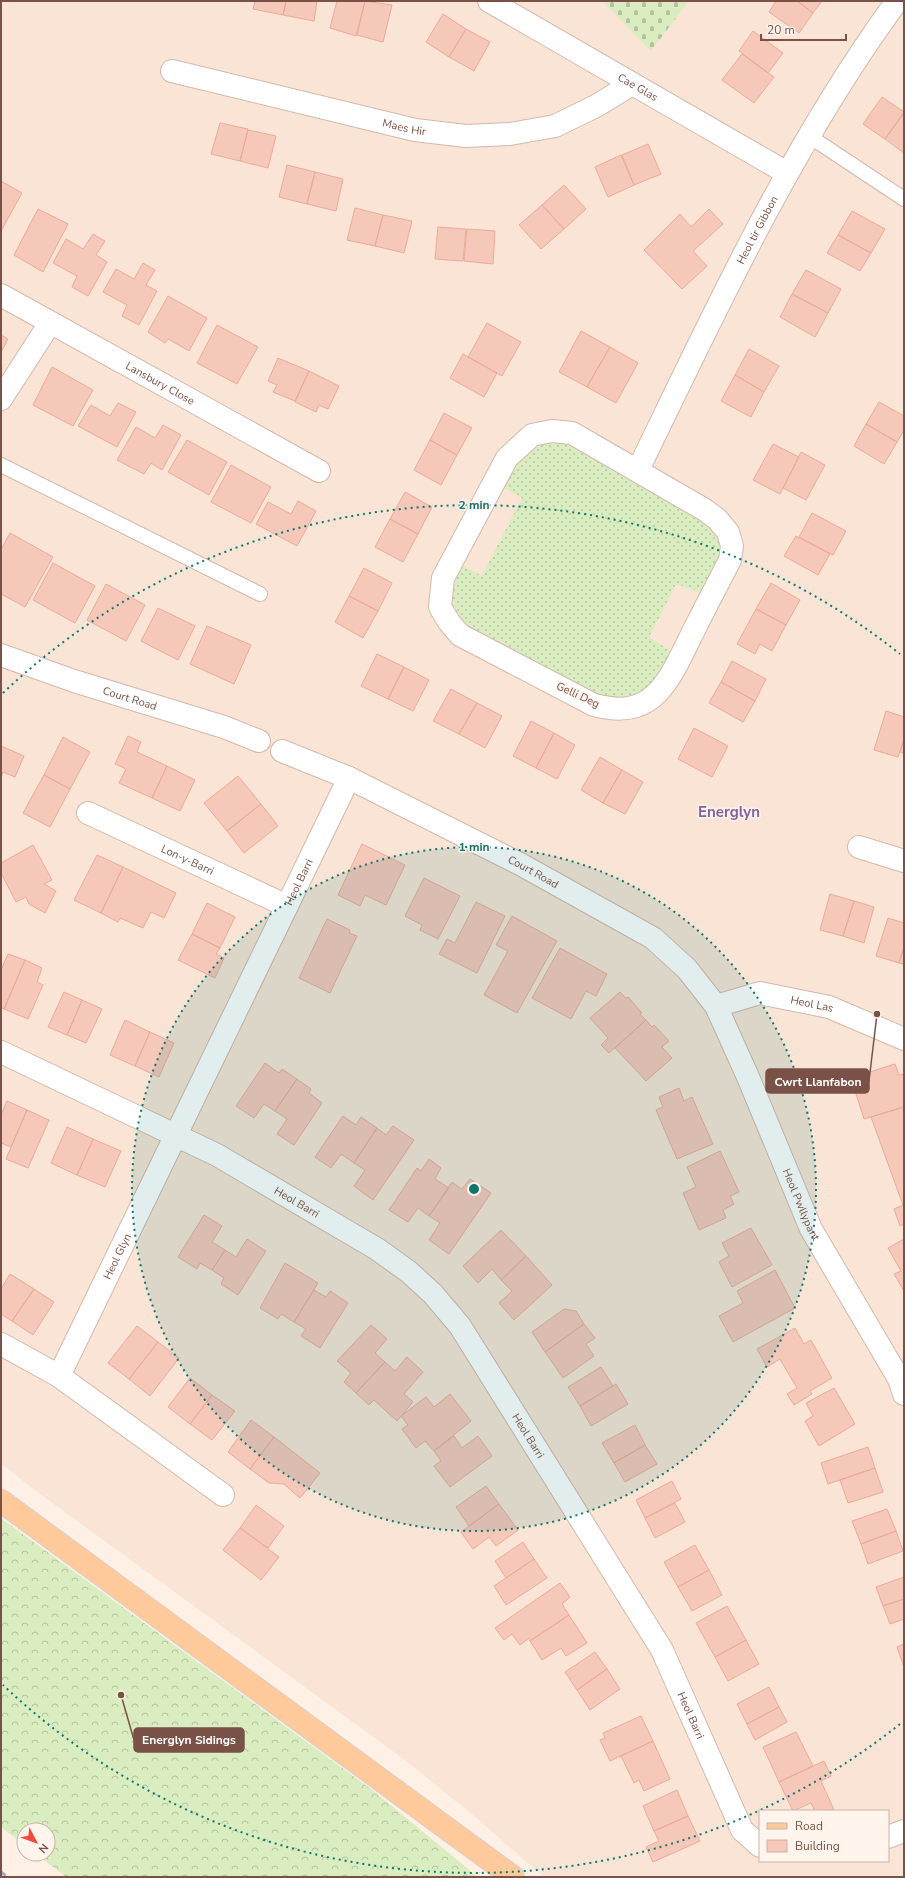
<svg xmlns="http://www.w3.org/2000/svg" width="905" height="1878" viewBox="0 0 905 1878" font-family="'Nunito Sans',sans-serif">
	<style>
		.residential { fill: #f9e4d5; fill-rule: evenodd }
		.grass { fill: url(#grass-dots) }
		.forest { fill: url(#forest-crowns) }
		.cemetery { fill: url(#cemetery-stones) }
		.building { fill: #f6c8ba; stroke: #eaab99 }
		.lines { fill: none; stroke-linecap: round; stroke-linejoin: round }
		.service-casing { stroke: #d4b8ac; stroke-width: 16 }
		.minor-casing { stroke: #d4b8ac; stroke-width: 24 }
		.primary-casing { stroke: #dacecb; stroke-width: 24 }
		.service { stroke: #fff; stroke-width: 14 }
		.minor { stroke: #fff; stroke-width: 22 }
		.primary { stroke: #ffca9b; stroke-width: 22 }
		.rail { stroke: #b1a1c9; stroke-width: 3; stroke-dasharray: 6 4; stroke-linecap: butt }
		.ring { fill: none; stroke: #0f766e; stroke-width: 2; stroke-dasharray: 2 4 }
		.labels { text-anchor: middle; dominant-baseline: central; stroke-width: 3; stroke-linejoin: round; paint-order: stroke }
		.street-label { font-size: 11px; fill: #7a5147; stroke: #fff5ed }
		.district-label { font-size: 15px; font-weight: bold; fill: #80629e; stroke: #fff5ed }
		.centre { fill: #0f766e; stroke: #fff5ed; stroke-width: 2 }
		.ring-label { font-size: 12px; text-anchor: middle; font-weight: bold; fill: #0f766e; stroke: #fff5ed; stroke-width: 3; stroke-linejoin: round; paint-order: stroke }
		.leader { fill: none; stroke: #7a5147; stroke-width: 1.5 }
		.callout-dot { fill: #7a5147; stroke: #fff5ed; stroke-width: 1.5 }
		.callout { fill: #7a5147; stroke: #7a5147; stroke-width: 1.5 }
		.callout-label { font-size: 12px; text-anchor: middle; font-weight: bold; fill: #fff }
	</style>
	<defs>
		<pattern id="grass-dots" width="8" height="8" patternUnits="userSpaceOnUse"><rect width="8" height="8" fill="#daedc1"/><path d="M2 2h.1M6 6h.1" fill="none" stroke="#b6c29f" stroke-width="1.8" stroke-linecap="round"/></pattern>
		<pattern id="forest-crowns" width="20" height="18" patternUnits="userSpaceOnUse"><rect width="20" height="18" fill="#daedc1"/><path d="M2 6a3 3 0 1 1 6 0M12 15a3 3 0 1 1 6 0" fill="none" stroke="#b6c29f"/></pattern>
		<pattern id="cemetery-stones" width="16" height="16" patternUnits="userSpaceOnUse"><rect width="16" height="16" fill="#daedc1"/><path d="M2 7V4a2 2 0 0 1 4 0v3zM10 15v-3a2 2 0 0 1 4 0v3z" fill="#b6c29f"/></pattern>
	</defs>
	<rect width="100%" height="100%" fill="#fef0e5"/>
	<path class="residential" d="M1 1H904V1877H544L474 1816 405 1760 32 1488 1 1463ZM760 1811H888V1861H760Z"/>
	<path class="grass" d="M551 441 562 442 696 515 719 535 720 541 717 561 700 592 676 584 649 637 672 652C665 662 660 675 652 684 638 700 618 699 599 697L463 626C449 597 451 595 461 565L482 576 522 498 503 487C515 463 526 451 551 441Z"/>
	<path class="forest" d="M1 1518 371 1789 478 1877H66L36 1854H48V1830H24V1845L1 1827Z"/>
	<path class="cemetery" d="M602 1H689L651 51Z"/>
	<path class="building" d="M255 1H286L283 15 253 9Z
		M286 1H317L314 21 283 15Z
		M337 1H365L356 36 330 28Z
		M365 1 392 5 383 42 357 35Z
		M776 1H797L813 13 799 33 769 12Z
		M797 1H822L813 13Z
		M443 14 466 29 449 57 426 42Z
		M466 29 490 42 474 71 449 57Z
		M753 31 783 53 768 73 739 51Z
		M742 54 774 77 754 103 722 80Z
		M882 97 904 112 885 139 863 124Z
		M904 113V153L885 139Z
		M220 123 248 129 240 161 211 154Z
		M248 130 276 136 268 168 240 161Z
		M648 144 661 174 634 185 622 155Z
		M621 155 634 185 608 197 595 167Z
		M287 165 315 172 307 204 279 197Z
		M315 172 343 179 336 211 307 204Z
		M1 181 22 193 1 231Z
		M564 185 586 209 564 229 542 205Z
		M542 205 564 229 541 249 519 225Z
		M355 208 383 215 375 246 347 240Z
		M38 209 68 224 43 272 14 255Z
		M709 209 723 224 693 251 707 266 682 289 644 250 680 214 691 227Z
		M852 211 885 229 871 253 838 235Z
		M383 215 412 221 404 253 375 246Z
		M438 227 466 229 463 261 435 259Z
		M467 229 495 231 493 264 464 261Z
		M93 234 105 241 96 255 107 262 88 296 72 287 77 276 53 263 66 239 83 249Z
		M838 235 871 253 860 271 827 253Z
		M143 263 155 270 146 285 157 291 139 325 122 316 127 305 103 292 116 269 134 279Z
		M806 270 841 289 828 313 792 294Z
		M792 294 828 313 815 337 780 317Z
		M168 296 207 318 189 351 168 339 165 343 148 332Z
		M487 323 521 342 502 376 468 357Z
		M217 325 258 347 237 384 197 363Z
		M581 331 610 347 587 387 559 372Z
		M1 335 8 339 1 352Z
		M610 347 638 363 616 403 587 387Z
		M749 349 779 366 764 392 735 375Z
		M463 354 497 373 484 397 450 378Z
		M278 358 309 371 295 401 273 392 277 385 268 381Z
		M52 367 93 390 73 426 33 405Z
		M309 371 339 386 328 409 319 405 316 412 295 402Z
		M735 375 764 392 751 417 721 401Z
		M879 402 904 416V430L897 442 866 424Z
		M118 403 136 412 117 447 78 426 91 405 110 416Z
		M444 413 472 428 457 455 430 440Z
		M866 424 897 442 884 464 854 446Z
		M163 425 181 435 162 470 151 463 144 474 117 460 136 427 155 438Z
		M187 440 227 462 209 495 168 472Z
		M430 440 457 455 441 485 414 470Z
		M773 444 799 457 780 494 753 480Z
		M801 452 825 465 806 500 783 488Z
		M231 465 271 487 251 523 211 502Z
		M405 492 432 507 418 534 390 519Z
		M298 501 316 511 297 546 256 524 268 502 291 514Z
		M812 513 846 531 833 555 799 537Z
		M390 519 418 534 403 562 375 547Z
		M10 533 53 557 25 607 1 594V550Z
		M796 536 830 554 818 575 784 556Z
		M53 563 95 586 75 623 33 600Z
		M364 568 392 583 378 611 349 596Z
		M771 583 800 600 786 625 756 609Z
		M106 584 145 605 126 641 87 620Z
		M349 596 378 611 363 638 335 622Z
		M158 608 195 626 178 660 141 641Z
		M756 609 786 625 772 651 760 644 755 654 737 644Z
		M207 626 251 645 234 684 190 664Z
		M377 654 404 667 388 699 361 686Z
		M732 661 766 679 755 701 721 682Z
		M404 667 429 680 413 711 388 699Z
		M721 682 755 701 743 722 709 703Z
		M451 689 477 703 459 734 433 721Z
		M477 703 502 716 485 748 459 734Z
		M886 711 904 717V739L898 757 874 750Z
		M531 721 554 733 536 768 513 756Z
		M694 728 728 746 712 777 678 759Z
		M554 733 575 745 557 779 536 768Z
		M128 736 141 742 137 752 167 766 152 798 119 783 126 769 115 764Z
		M63 737 90 752 70 789 44 775Z
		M904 739V753L900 752Z
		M1 746 24 756 15 777 3 772 1 777Z
		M600 757 622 770 603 803 581 790Z
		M167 766 195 780 180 811 152 798Z
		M622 770 643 782 625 814 603 803Z
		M44 775 70 789 50 827 23 813Z
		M238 776 261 804 227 831 204 803Z
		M261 804 278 826 244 853 227 831Z
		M362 844 405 865 386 905 365 895 360 906 338 895Z
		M33 845 52 880 44 884 56 891 45 913 29 904 26 897 16 902 1 873V863Z
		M97 855 123 867 101 913 74 900Z
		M123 867 176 893 164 918 151 912 143 928 120 918 118 922 101 913Z
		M424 878 460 896 438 939 420 930 422 925 405 916Z
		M830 894 854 901 843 936 820 930Z
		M854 901 874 907 864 943 843 936Z
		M476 902 505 916 477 973 439 954 447 939 455 943Z
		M207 903 235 917 220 948 192 934Z
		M512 916 557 941 517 1013 484 995 508 951 496 945Z
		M888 918 904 923V947L899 963 876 956Z
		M327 919 350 930 349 933 357 936 330 993 299 978Z
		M192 934 220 948 216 954 224 958 215 978 178 960Z
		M904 947V964L899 963Z
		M560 948 607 974 596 996 586 991 571 1019 532 998Z
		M8 954 25 960 4 1009 1 1007V970Z
		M25 960 42 968 37 982 43 985 28 1019 4 1009Z
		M64 992 82 1000 67 1035 48 1027Z
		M620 992 626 998 628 997 642 1013 640 1014 646 1020 609 1053 601 1045 608 1038 590 1018Z
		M82 1000 102 1009 86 1043 67 1035Z
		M125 1020 150 1032 135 1066 110 1055Z
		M646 1020 652 1027 654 1025 669 1041 662 1047 672 1058 646 1081 615 1048Z
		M150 1032 174 1043 159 1077 135 1066Z
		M265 1063 279 1073 282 1069 297 1079 275 1111 264 1104 254 1118 236 1106Z
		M895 1064 899 1075 904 1074V1107L864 1119 851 1078Z
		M297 1079 311 1089 309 1093 322 1103 294 1145 277 1134 287 1119 275 1111Z
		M679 1088 684 1101 692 1097 713 1144 677 1159 656 1110 663 1107 659 1097Z
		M7 1101 27 1110 11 1147 1 1143V1115Z
		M904 1107V1224L900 1226 894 1209 903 1205 871 1117Z
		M27 1110 49 1120 28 1168 6 1159Z
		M343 1116 356 1125 361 1117 377 1128 354 1163 341 1154 331 1168 315 1157Z
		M393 1126 414 1140 373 1200 354 1186 365 1170 354 1163 377 1128 386 1135Z
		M67 1127 93 1139 77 1175 51 1163Z
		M93 1139 121 1151 105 1187 77 1175Z
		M720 1151 739 1192 730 1196 734 1204 723 1210 726 1218 699 1230 683 1193 696 1187 687 1167Z
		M429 1159 441 1168 435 1179 449 1188 429 1216 418 1208 408 1222 389 1210 417 1168 421 1171Z
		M470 1179 491 1193 449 1254 429 1240 440 1223 429 1216 452 1182 462 1189Z
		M204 1215 222 1226 212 1242 225 1250 212 1270 200 1263 197 1269 178 1257Z
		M751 1228 772 1265 732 1287 719 1262 729 1256 722 1243Z
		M501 1230 526 1256 501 1280 492 1269 478 1283 463 1266Z
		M247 1239 266 1251 238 1295 221 1284 224 1278 212 1270 225 1250 236 1257Z
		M904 1239V1291L894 1274 901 1271 888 1248Z
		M526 1256 552 1285 514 1320 499 1303 512 1291 501 1280Z
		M285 1263 318 1283 294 1322 281 1314 278 1319 260 1308Z
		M775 1270 795 1308 733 1342 719 1316 743 1303 737 1291Z
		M10 1274 34 1289 12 1321 1 1314V1289Z
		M34 1289 54 1302 33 1335 12 1321Z
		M314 1290 326 1297 330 1291 348 1303 320 1348 301 1336 306 1329 294 1322Z
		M564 1309 576 1311 584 1324 545 1352 532 1332Z
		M584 1324 595 1338 586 1344 594 1356 563 1378 545 1352Z
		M371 1325 387 1339 375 1353 385 1362 356 1393 344 1382 351 1373 337 1361Z
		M137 1326 158 1342 129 1379 108 1363Z
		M795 1328 804 1344 811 1340 832 1378 810 1391 812 1394 794 1405 787 1394 797 1388 780 1359 767 1367 757 1349Z
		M158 1342 179 1358 150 1396 129 1379Z
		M407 1357 423 1372 404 1394 413 1402 397 1421 374 1400 369 1405 356 1393 385 1362 395 1371Z
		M601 1367 613 1386 580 1406 568 1387Z
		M190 1378 212 1395 190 1424 168 1407Z
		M616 1384 628 1404 591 1426 580 1406Z
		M834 1388 855 1424 819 1446 805 1421 813 1416 806 1403Z
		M450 1394 471 1421 434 1451 425 1441 416 1448 402 1429 408 1425 401 1416 426 1397 434 1407Z
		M212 1395 235 1411 212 1440 190 1424Z
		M251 1420 274 1437 250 1469 228 1452Z
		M635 1425 645 1445 614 1463 602 1443Z
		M454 1436 462 1448 478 1436 492 1456 450 1487 434 1466 441 1461 434 1451Z
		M274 1437 320 1473 300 1498 284 1484 269 1483 250 1469Z
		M645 1445 657 1464 625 1482 614 1463Z
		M868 1447 875 1468 828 1484 821 1463Z
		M875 1468 883 1492 848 1503 840 1480Z
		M672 1481 681 1499 645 1518 636 1500Z
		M486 1486 499 1504 469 1526 456 1507Z
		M675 1503 685 1522 655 1538 645 1518Z
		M499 1504 518 1530 496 1546 489 1537 473 1549 461 1532Z
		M256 1505 284 1526 268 1548 240 1528Z
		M887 1509 896 1531 861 1544 852 1521Z
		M240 1528 279 1557 261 1580 223 1550Z
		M896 1531 903 1551 868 1564 861 1544Z
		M523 1542 534 1559 506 1578 495 1561Z
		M695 1545 709 1570 678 1587 664 1562Z
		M534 1559 547 1578 506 1605 494 1586Z
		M709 1570 722 1595 692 1611 678 1587Z
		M904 1577V1599L883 1606 876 1587Z
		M560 1583 570 1597 562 1604 569 1615 530 1641 529 1638 520 1645 512 1634 504 1640 495 1628Z
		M904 1599V1619L890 1624 883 1606Z
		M727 1606 746 1640 715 1657 696 1623Z
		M569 1615 587 1643 566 1656 561 1648 542 1660 530 1641Z
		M746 1640 759 1664 728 1681 715 1657Z
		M904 1644V1667L897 1647Z
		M595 1652 607 1669 577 1690 565 1672Z
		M607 1669 620 1689 590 1710 577 1690Z
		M769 1687 779 1707 747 1724 737 1704Z
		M779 1707 787 1722 755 1740 747 1724Z
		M641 1716 653 1741 610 1761 600 1740 605 1738 603 1733Z
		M796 1732 813 1766 779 1782 763 1747Z
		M653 1741 670 1779 644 1791 639 1780 634 1783 621 1756Z
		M824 1761 831 1776 821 1781 834 1810 815 1811 811 1803 793 1811 779 1782Z
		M677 1790 688 1816 654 1831 643 1806Z
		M688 1816 700 1841 653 1862 646 1847 659 1841 654 1831Z"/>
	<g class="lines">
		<g class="service-casing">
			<path id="service" d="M809 136 904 199
				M1 465 260 594"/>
		</g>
		<g class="minor-casing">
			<g id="minor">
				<path id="s1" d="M489 1 787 173"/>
				<path id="s2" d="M172 71 415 130 466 136 510 134 555 126 596 106 632 84"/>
				<path id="s3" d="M1 295 319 471"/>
				<path d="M1 399 50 323"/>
				<path d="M552 431 572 433 705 510 717 519 728 532 732 546 730 560C718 583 706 606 695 628 683 651 669 688 647 701 630 712 611 709 594 705L460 635 449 622 440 607 443 578 507 458 532 435Z"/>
				<path id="s4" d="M638 470C716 309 791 146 897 1"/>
				<path id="s5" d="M1 655 74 681 224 727 259 741"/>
				<path id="s6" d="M282 751 349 778 520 864 653 938 687 969 716 1006 748 1077 811 1229 899 1379 904 1394"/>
				<path id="s7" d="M88 813 287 906"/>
				<path d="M859 847 904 861"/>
				<path id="s8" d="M716 1006 760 993 829 1007 904 1039"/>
				<path id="s9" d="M1 1052 217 1155 377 1249 409 1272 433 1294 460 1326 662 1650 742 1830 760 1846"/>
				<path d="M1 1344 59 1376 223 1495"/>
				<path id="s10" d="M59 1376 349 778"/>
				<path d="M888 1837 904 1831"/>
			</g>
		</g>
		<g class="primary-casing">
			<path id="primary" d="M1 1501 513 1877"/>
		</g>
		<use href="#service" class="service"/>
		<use href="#minor" class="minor"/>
		<use href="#primary" class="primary"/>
		<path class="rail" d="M1 1872 7 1877"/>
	</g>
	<circle cx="474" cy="1189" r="342" fill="#0f766e" fill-opacity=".12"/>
	<g class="ring">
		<circle cx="474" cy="1189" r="342"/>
		<path d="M900 1724A684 684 0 0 1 3 1685M3 693A684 684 0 0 1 900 654"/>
	</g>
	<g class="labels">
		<g class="street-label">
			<text stroke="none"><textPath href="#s1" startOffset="172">Cae Glas</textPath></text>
			<text stroke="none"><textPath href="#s2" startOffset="239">Maes Hir</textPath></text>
			<text stroke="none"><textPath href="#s4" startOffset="268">Heol tir Gibbon</textPath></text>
			<text stroke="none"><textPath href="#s3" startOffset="182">Lansbury Close</textPath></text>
			<text transform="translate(578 695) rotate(25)">Gelli Deg</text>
			<text stroke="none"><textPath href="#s5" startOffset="136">Court Road</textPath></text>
			<text stroke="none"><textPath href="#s7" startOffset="110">Lon-y-Barri</textPath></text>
			<text stroke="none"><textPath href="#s6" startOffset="279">Court Road</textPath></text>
			<text stroke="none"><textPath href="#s10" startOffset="549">Heol Barri</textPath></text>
			<text stroke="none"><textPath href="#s8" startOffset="99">Heol Las</textPath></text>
			<text stroke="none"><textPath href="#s9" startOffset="332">Heol Barri</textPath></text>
			<text stroke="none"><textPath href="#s6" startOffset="725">Heol Pwllypant</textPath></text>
			<text stroke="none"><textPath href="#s10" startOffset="133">Heol Glyn</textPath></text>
			<text stroke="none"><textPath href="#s9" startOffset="668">Heol Barri</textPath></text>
			<text stroke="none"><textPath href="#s9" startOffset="992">Heol Barri</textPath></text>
		</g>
		<g class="district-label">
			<text x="729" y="812">Energlyn</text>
		</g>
	</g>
	<circle cx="474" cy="1189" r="6" class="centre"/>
	<g class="ring-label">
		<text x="474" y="509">2 min</text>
		<text x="474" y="851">1 min</text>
	</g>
	<path class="leader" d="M877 1014L869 1081M121 1695L134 1740"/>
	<g class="callout-dot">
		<circle cx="877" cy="1014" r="4"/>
		<circle cx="121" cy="1695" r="4"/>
	</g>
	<g class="callout">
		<rect x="766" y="1069" width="103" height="24" rx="4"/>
		<rect x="134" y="1728" width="110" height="24" rx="4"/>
	</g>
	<g class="callout-label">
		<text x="818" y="1086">Cwrt Llanfabon</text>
		<text x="189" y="1744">Energlyn Sidings</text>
	</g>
	<rect width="905" height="1878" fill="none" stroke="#7a5147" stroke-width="4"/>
	<rect x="759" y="1810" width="130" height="52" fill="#fff5ed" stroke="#cab3ab"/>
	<rect x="767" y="1823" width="20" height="6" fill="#ffca9b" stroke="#cab3ab"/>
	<text x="795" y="1830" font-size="12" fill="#7a5147">Road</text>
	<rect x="767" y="1840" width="20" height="12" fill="#f6c8ba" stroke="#cab3ab"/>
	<text x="795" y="1850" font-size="12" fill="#7a5147">Building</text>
	<g transform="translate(36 1842) rotate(131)"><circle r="19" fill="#fff5ed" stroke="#cab3ab"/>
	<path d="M0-3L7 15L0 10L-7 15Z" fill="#f24c3f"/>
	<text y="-6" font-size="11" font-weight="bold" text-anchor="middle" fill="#7a5147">N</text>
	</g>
	<path d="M761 34v6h85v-6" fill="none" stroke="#7a5147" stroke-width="2"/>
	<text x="767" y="34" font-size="12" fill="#7a5147" stroke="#fff5ed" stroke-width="3" paint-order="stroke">20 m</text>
</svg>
